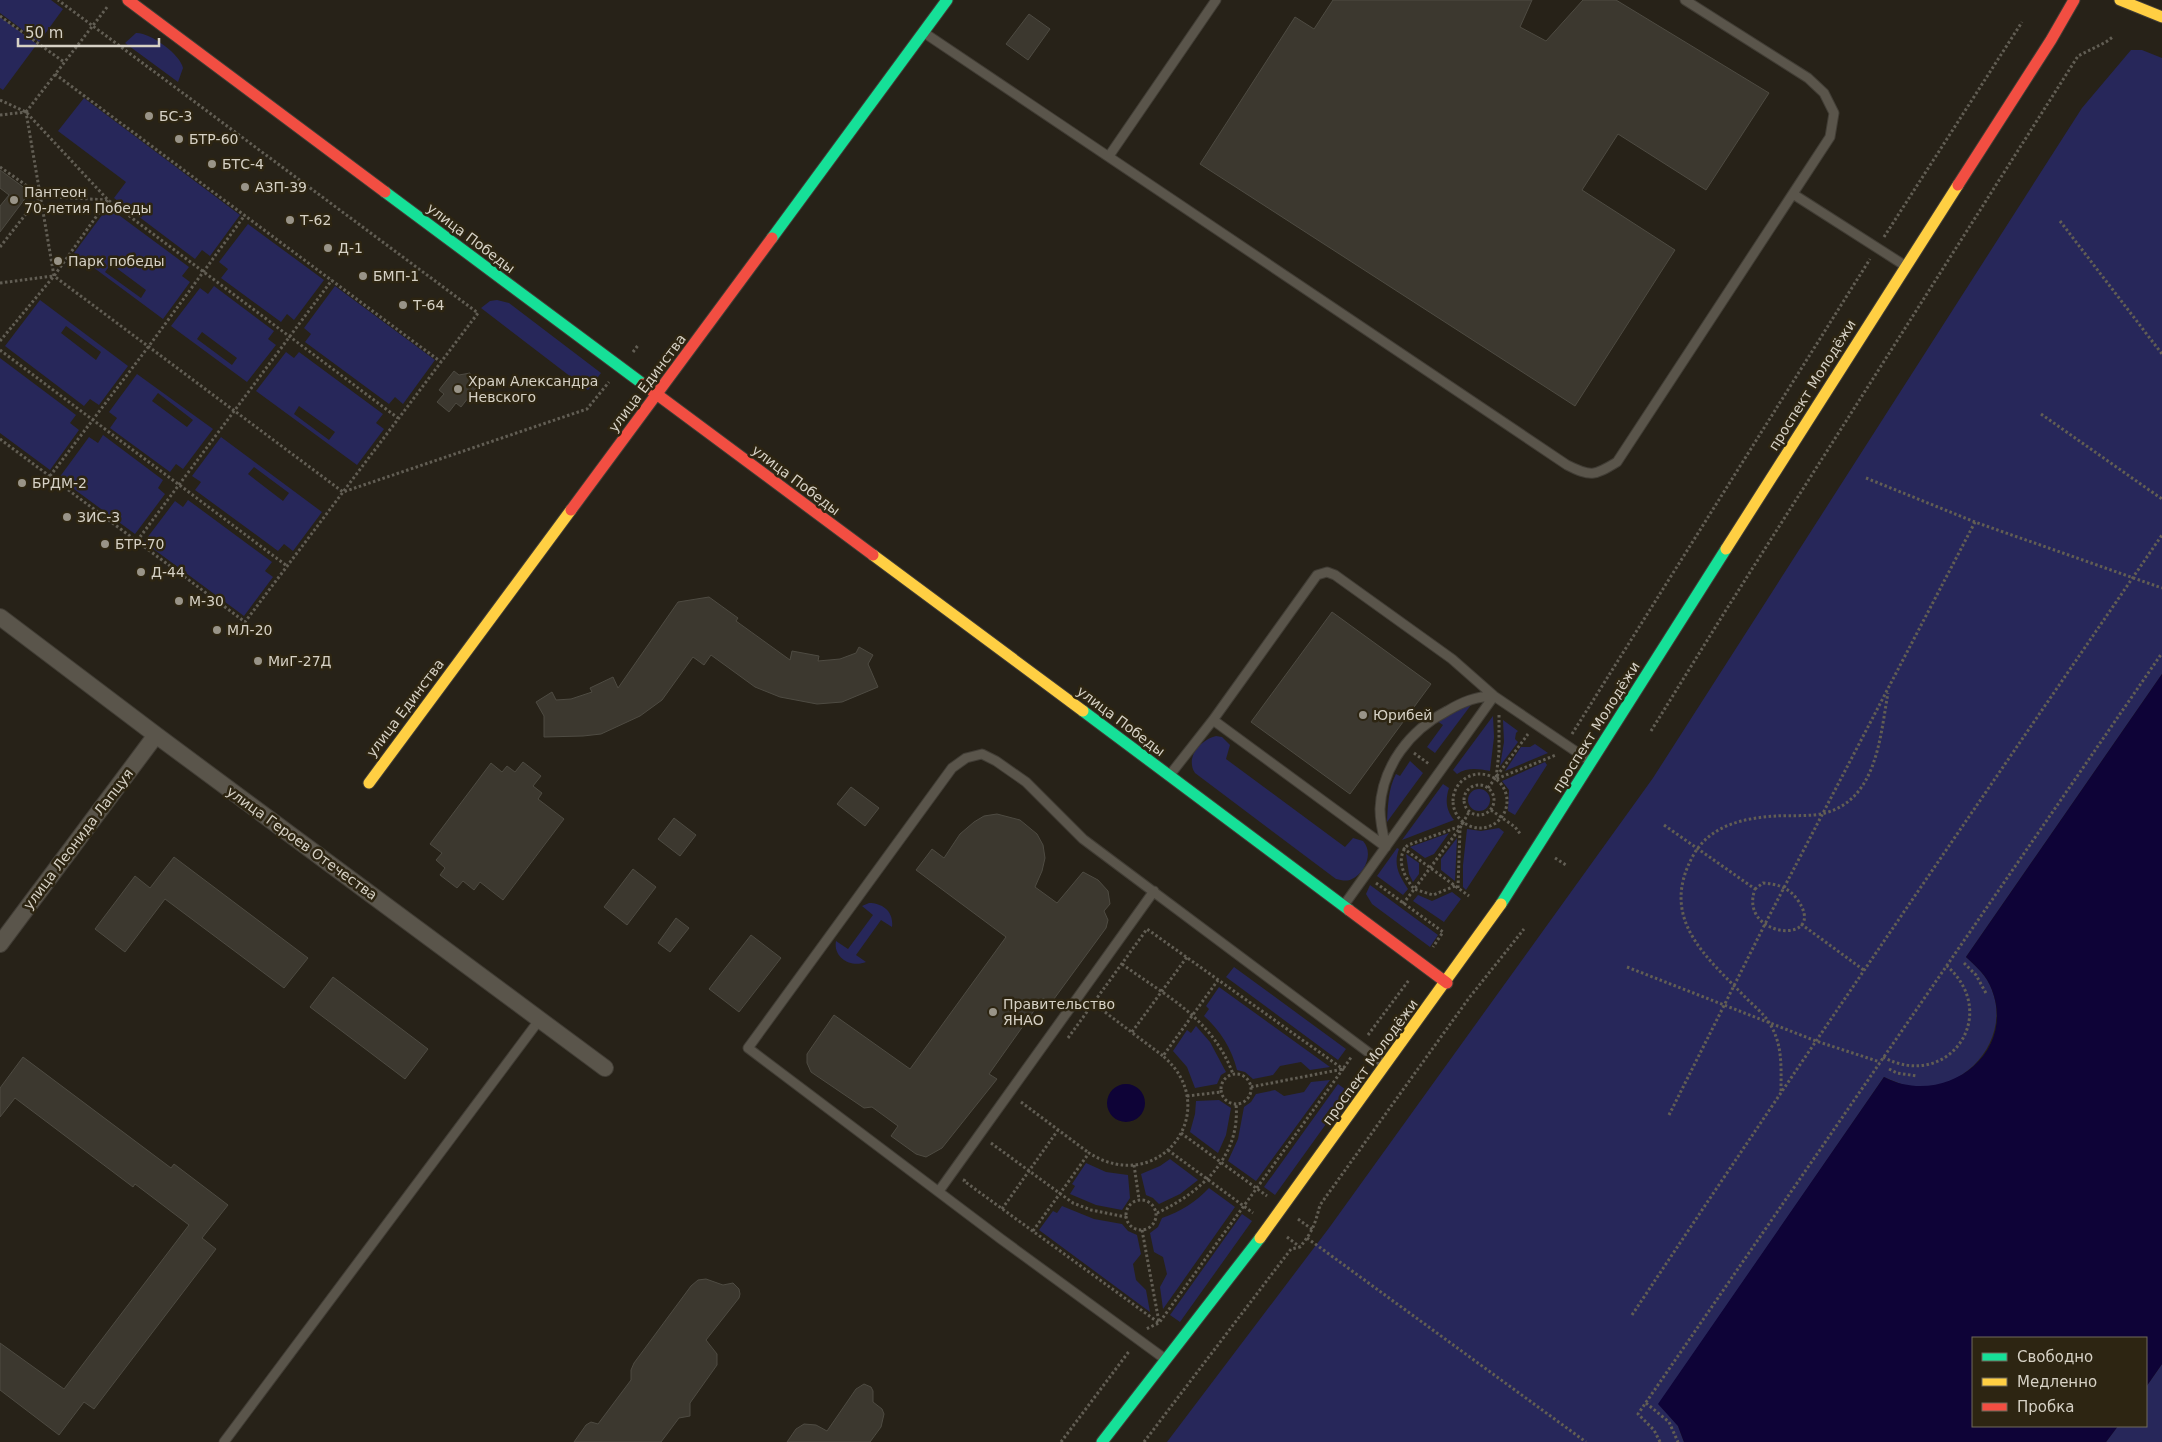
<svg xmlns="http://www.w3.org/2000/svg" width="2162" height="1442" viewBox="0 0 2162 1442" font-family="'DejaVu Sans',sans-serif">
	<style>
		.green { fill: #27275a; fill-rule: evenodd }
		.water { fill: #0e0337 }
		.building { fill: #3c382f; stroke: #4e4b42 }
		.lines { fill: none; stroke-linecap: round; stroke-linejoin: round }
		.lane-casing { stroke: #413d35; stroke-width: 11 }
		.street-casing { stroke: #413d35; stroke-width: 18 }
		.fast-casing { stroke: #413d35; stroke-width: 13 }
		.slow-casing { stroke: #413d35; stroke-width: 13 }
		.jam-casing { stroke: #413d35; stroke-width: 13 }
		.path { stroke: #625e54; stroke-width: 3; stroke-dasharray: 2.5 2.5; stroke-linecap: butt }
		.lane { stroke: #5a554b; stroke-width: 9 }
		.street { stroke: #5a554b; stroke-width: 16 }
		.fast { stroke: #16e098; stroke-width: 11 }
		.slow { stroke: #ffcf43; stroke-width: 11 }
		.jam { stroke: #f24e42; stroke-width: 11 }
		.poi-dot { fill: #999488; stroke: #2d2512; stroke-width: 2 }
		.labels { text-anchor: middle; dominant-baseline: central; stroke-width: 5; stroke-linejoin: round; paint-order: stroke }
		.poi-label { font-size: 14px; fill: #d6d1c5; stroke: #2d2512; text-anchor: start }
		.street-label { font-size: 14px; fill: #d6d1c5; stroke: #2d2512 }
	</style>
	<rect width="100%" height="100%" fill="#272218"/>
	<path class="green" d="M0 0H51L63 9 39 42 0 13Z
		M0 17 37 44 3 90 0 88Z
		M136 33C150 32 181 55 183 68L178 82 125 43Z
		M2131 50H2142L2162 58V674L1966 957C1977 967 1987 976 1992 990 2011 1038 1967 1091 1917 1087 1904 1086 1895 1082 1884 1077L1659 1404 1678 1426 1684 1442H1167L1329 1228 1653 778 2082 108Z
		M84 98 240 215 210 256 202 250 195 259 114 198 126 182 58 131Z
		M108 207 189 267 182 276 190 282 163 319 74 253ZM111 264 146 290 141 298 105 272Z
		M248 224 324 280 294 320 287 314 281 322 221 278 228 269 219 262Z
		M214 286 274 331 268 339 276 345 247 382 171 326 200 288 208 294ZM202 332 237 358 232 365 197 339Z
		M335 286 435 360 403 404 395 397 389 404 305 342 311 334 304 328Z
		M40 300 128 366 99 405 90 399 84 406 5 346ZM66 326 101 352 96 360 61 333Z
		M497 300 509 303 601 373 588 390 481 308 490 301Z
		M286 352 294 358 299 352 383 414 376 423 384 429 357 465 256 391ZM299 406 335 432 329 440 294 414Z
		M0 358 76 415 70 423 79 430 50 470 0 433Z
		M137 374 213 429 183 469 176 464 170 472 110 428 117 418 109 412ZM158 393 193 420 187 427 152 401Z
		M103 435 163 480 158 488 165 494 135 534 59 478 89 437 98 443Z
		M221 437 322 512 293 551 284 544 278 551 195 490 201 482 192 476ZM254 467 289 493 283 501 248 474Z
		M188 500 272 562 265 571 273 577 244 616 144 542 175 501 183 507Z
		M1469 705H1471L1435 753 1427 747 1443 725 1437 721Z
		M1493 716 1494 737 1490 771C1478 769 1468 767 1457 774L1453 770Z
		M1503 720 1518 731 1516 733 1515 739 1518 742 1500 766 1504 742Z
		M1216 736 1222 737 1230 745 1226 759 1345 847 1353 838 1363 841C1374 853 1365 873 1352 879 1347 882 1341 880 1336 879L1195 773C1185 758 1200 740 1216 736Z
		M1535 744 1548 753 1505 771 1521 747H1530Z
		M1410 761 1423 773 1387 822C1388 806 1388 789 1396 774L1400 776Z
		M1545 762 1547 765 1515 815 1508 811 1509 790 1502 781Z
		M1443 784 1449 788C1445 800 1446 810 1454 820L1402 840Z
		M1468 800a11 11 0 1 1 22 0a11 11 0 1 1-22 0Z
		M1499 828 1504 832 1466 890 1463 887V865L1467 829 1481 831Z
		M1449 833 1434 854 1425 858 1410 847Z
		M1457 838 1455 881 1441 870V859Z
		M1397 848 1399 849C1393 865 1399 875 1408 889L1403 895 1377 876Z
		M1406 854 1419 863V874L1413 882 1409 874Z
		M1370 885 1438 935 1430 947 1372 904 1366 894Z
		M1452 892 1461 899 1444 922 1413 901 1418 895 1432 901Z
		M869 903C883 903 894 912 892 927L881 920 856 955 866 962C851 968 833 958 836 941L848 949 873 915 862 906Z
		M1234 967 1346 1049 1338 1060 1226 977Z
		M1219 987 1330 1067 1310 1070 1301 1062 1280 1066 1273 1075 1253 1079 1245 1072 1237 1070C1232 1049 1220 1030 1204 1016L1209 1009 1206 1006Z
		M1196 1026 1210 1042 1226 1072 1221 1075 1217 1084 1195 1088 1187 1067 1173 1051 1187 1030 1191 1033Z
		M1330 1080 1256 1181 1228 1161 1238 1139 1244 1107 1251 1102 1256 1094 1275 1090 1284 1096 1304 1092 1311 1082Z
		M1338 1084 1349 1092 1275 1195 1264 1187Z
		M1219 1100 1231 1108 1226 1135 1218 1153 1190 1132 1195 1114 1196 1101Z
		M1170 1159 1198 1180 1180 1194 1159 1204 1153 1198 1146 1195 1141 1174 1160 1166Z
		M1086 1163 1106 1172 1128 1175 1130 1198 1122 1210 1096 1205 1070 1194 1075 1186 1072 1184Z
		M1209 1188 1235 1207 1163 1309 1160 1287 1167 1274 1163 1257 1154 1252 1150 1233 1158 1227 1162 1218C1180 1212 1196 1202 1209 1188Z
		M1062 1206 1094 1219 1122 1224 1128 1231 1137 1235 1141 1254 1133 1264 1136 1280 1146 1290 1150 1312 1039 1230 1053 1211 1057 1213Z
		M1242 1214 1252 1221 1180 1322 1170 1315Z
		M2162 1364V1442H2106L2118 1426H2146V1387Z"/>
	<path class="water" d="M2162 674V1364L2146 1387V1338H1973V1426H2118L2106 1442H1684L1678 1426 1658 1404 1884 1077C1943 1108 2017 1055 1992 990 1987 976 1977 967 1966 957Z
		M1107 1103a19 19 0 1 1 38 0a19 19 0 1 1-38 0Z"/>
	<path class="building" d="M1333 0H1532L1520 27 1546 41 1583 0H1616L1769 93 1706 190 1618 134 1582 190 1675 250 1575 406 1200 164 1295 17 1314 29Z
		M1029 14 1050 29 1028 60 1006 44Z
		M0 170 30 192 0 232V206L9 195 0 188Z
		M454 371 459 375 470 373 471 384 476 388 461 407 456 403 449 412 437 402 444 394 439 390Z
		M709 597 738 618 736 621 790 660 792 651 819 656 818 661 840 659 856 653 859 647 873 655 868 664 878 687 842 702 817 704 780 697 755 687 711 655 704 665 693 657 662 700 640 716 601 734 583 736 544 737V716L536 702 552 692 556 700 571 699 592 692 590 688 613 677 618 688 678 602Z
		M1332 612 1431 684 1350 794 1251 722Z
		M523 762 541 776 533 786 542 793 538 799 564 819 503 900 480 882 474 890 463 881 457 888 440 875 445 868 436 860 442 853 430 844 491 763 502 772 507 766 515 772Z
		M851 787 879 808 865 826 837 804Z
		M997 814 1020 820 1037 834 1043 845 1045 858 1042 871 1035 887 1057 903 1083 872 1098 880 1108 891 1110 904 1104 911 1108 920 1106 928 1051 1003 1043 998 989 1074 997 1079 942 1148 926 1157 916 1154 891 1136 898 1126 872 1107 864 1108 811 1072 807 1063V1054L834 1015 910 1069 1006 937 916 870 932 849 944 858 960 834 974 822 984 816Z
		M674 818 696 835 680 856 658 839Z
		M174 857 308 958 284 988 165 899 125 952 95 929 135 876 150 888Z
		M633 869 656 887 627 925 604 907Z
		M676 918 689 928 670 952 658 943Z
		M751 935 781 958 739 1012 709 989Z
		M333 977 428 1049 405 1079 310 1007Z
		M23 1057 171 1168 174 1164 228 1205 202 1238 216 1249 94 1409 84 1402 59 1435 0 1390V1343L64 1389 189 1225 135 1184 133 1187 15 1098 0 1117V1088Z
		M706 1279 723 1285 733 1283 739 1289 740 1294 739 1298 706 1340 717 1354V1365L690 1403V1416L679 1418 661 1442H574L586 1425 591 1422 598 1424 631 1380V1370L634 1363 691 1286 698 1280Z
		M864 1384 871 1387 873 1391V1402L882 1409 884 1414 881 1427 870 1442H787L796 1429 804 1424 816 1425 827 1431 856 1389Z"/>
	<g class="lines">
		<g class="lane-casing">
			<path id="lane" d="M923 32 1567 465C1591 477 1594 476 1617 462L1830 137 1834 113 1824 93 1808 78 1685 0
				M1109 156 1216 0
				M1793 194 1904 265
				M1213 720 1386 847
				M1169 776 1213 720 1317 575 1327 572 1335 575 1452 659 1494 696 1590 761
				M1386 847C1383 835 1380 822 1380 809 1382 766 1410 730 1447 711 1462 702 1476 696 1494 696
				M1344 905 1494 696
				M939 1191 1154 891
				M1165 1359 1001 1239 748 1048 952 768 966 758 982 754 996 761 1026 782 1083 839 1384 1064
				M224 1442 540 1019"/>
		</g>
		<g class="street-casing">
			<path id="street" d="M0 617 156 735 605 1068
				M0 944 156 735"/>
		</g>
		<g class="fast-casing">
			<path id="fast" d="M385 192 643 384
				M772 238 947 0
				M1083 711 1349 910
				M1501 904 1726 549
				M1102 1442 1260 1238"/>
		</g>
		<g class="slow-casing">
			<path id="slow" d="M2120 0 2162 17
				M1726 549 1958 185
				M873 555 1083 711
				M369 783 571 510
				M1260 1238 1501 904"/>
		</g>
		<g class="jam-casing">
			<path id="jam" d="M128 0 385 192
				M1958 185 2051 40 2074 0
				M643 384 873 555
				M571 510 772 238
				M1349 910 1447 983"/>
		</g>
		<path class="path" d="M0 16 64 62
			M55 74 441 362
			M0 100 26 112 108 200 398 418
			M26 112 108 6
			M0 115 26 112 54 276 343 492 587 409 609 382
			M0 167 40 195
			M2060 221 2162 354
			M1884 237 2022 22
			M0 247 40 196 107 200
			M0 283 53 276
			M0 341 54 276 108 200
			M0 350 287 566
			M633 352 639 344
			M2041 414 2162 499
			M0 439 245 622 478 313 58 0
			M50 476 149 346 245 215
			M1866 478 1975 522 2162 588
			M137 541 332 280
			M1499 715V752L1496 779 1556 755
			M1651 731 1726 610 2078 56 2106 42 2114 36
			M1572 734 1870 259
			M1414 753 1429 764
			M1453 801a27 27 0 1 1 54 0a27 27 0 1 1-54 0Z
			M1464 800a15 15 0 1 1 30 0a15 15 0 1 1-30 0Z
			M1488 788 1528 734
			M1491 810 1515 827 1521 835
			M1664 825 1755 889C1737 939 1831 946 1797 899 1788 887 1777 884 1763 883L1755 889
			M1403 848 1469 896
			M1555 858 1566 865
			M1376 883 1443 932 1433 947
			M1455 886 1433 895 1414 889C1405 878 1394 858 1408 845L1458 827 1463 823
			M1458 888 1460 829
			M1403 904 1460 828 1469 812
			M1801 924 1865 971
			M1964 963 1976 975 1987 995
			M1122 964C1167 997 1212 1018 1233 1074
			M1627 967 1816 1041 1880 1062
			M1093 1003 1163 1056
			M1132 1032 1187 957
			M1368 1035 1409 980
			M1068 1038 1147 929 1343 1069 1159 1323 1146 1329
			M1883 1057C1948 1092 2002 1015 1947 966
			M1889 1069 1897 1073 1917 1076
			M1221 1089a15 15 0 1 1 30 0a15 15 0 1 1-30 0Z
			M1251 1087 1343 1069 1352 1056
			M1781 1091C1781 1066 1783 1043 1768 1021 1763 1013 1754 1006 1747 999 1707 957 1657 919 1694 854 1711 825 1744 818 1776 816 1791 815 1810 817 1825 813 1877 799 1880 737 1888 693
			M1187 1096 1221 1092
			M1021 1102 1089 1153
			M1669 1115 1765 924 1975 522
			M1181 1133 1267 1196
			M991 1143 1073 1203 1091 1210 1126 1217
			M1168 1150 1253 1213
			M1134 1165 1139 1199
			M965 1179 964 1181 1159 1323
			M1126 1215a15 15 0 1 1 30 0a15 15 0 1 1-30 0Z
			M1002 1209 1058 1130
			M1157 1213C1200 1193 1241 1157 1236 1104
			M1298 1219 1313 1230
			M1142 1230 1159 1322
			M1033 1231 1089 1153C1160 1198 1225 1109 1163 1056L1218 980
			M1287 1237 1300 1247
			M1307 1238 1586 1442
			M1632 1315C1806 1053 1984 795 2162 535
			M1646 1403 1669 1422 1678 1442
			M1061 1442 1130 1350
			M1144 1442 1291 1249 1300 1247C1313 1231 1315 1224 1320 1205L1469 998 1524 929
			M1660 1442 1654 1430 1638 1414 2162 653"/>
		<use href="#lane" class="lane"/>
		<use href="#street" class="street"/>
		<use href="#fast" class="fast"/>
		<use href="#slow" class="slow"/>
		<use href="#jam" class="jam"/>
	</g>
	<g class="poi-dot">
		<circle cx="149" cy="116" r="5"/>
		<circle cx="179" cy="139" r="5"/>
		<circle cx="212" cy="164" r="5"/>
		<circle cx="245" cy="187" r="5"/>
		<circle cx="14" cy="200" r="5"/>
		<circle cx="290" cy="220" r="5"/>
		<circle cx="328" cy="248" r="5"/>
		<circle cx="58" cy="261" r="5"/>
		<circle cx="363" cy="276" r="5"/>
		<circle cx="403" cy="305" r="5"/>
		<circle cx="458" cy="389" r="5"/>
		<circle cx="22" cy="483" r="5"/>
		<circle cx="67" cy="517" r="5"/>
		<circle cx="105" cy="544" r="5"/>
		<circle cx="141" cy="572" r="5"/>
		<circle cx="179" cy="601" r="5"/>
		<circle cx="217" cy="630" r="5"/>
		<circle cx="258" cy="661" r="5"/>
		<circle cx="1363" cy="715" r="5"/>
		<circle cx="993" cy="1012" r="5"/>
	</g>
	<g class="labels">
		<g class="poi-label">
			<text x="159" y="116">БС-3</text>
			<text x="189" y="139">БТР-60</text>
			<text x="222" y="164">БТС-4</text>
			<text x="255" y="187">АЗП-39</text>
			<text x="24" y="192">Пантеон<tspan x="24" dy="16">70-летия Победы</tspan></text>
			<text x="300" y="220">Т-62</text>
			<text x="338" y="248">Д-1</text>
			<text x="68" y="261">Парк победы</text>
			<text x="373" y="276">БМП-1</text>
			<text x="413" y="305">Т-64</text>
			<text x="468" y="381">Храм Александра<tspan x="468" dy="16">Невского</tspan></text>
			<text x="32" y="483">БРДМ-2</text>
			<text x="77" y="517">ЗИС-3</text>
			<text x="115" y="544">БТР-70</text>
			<text x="151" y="572">Д-44</text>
			<text x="189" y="601">М-30</text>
			<text x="227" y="630">МЛ-20</text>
			<text x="268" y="661">МиГ-27Д</text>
			<text x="1373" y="715">Юрибей</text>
			<text x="1003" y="1004">Правительство<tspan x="1003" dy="16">ЯНАО</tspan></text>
		</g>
		<g class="street-label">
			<text transform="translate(471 238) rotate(37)">улица Победы</text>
			<text transform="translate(647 383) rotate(-53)">улица Единства</text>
			<text transform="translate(1812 385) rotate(-58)">проспект Молодёжи</text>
			<text transform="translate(796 480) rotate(37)">улица Победы</text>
			<text transform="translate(405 708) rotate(-53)">улица Единства</text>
			<text transform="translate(1121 721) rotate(37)">улица Победы</text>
			<text transform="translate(1596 727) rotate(-58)">проспект Молодёжи</text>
			<text transform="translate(78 839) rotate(-53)">улица Леонида Лапцуя</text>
			<text transform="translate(302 843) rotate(36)">улица Героев Отечества</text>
			<text transform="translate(1370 1062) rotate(-54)">проспект Молодёжи</text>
		</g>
	</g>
	<rect x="1972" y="1337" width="175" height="90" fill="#2d2512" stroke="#716a5a"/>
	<rect x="1982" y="1353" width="25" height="8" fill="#16e098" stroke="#716a5a"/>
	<text x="2017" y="1362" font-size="15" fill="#d6d1c5">Свободно</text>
	<rect x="1982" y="1378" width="25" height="8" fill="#ffcf43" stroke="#716a5a"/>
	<text x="2017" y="1387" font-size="15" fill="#d6d1c5">Медленно</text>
	<rect x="1982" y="1403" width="25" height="8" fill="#f24e42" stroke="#716a5a"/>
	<text x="2017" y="1412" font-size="15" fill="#d6d1c5">Пробка</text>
	<path d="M18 38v8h141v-8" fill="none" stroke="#d6d1c5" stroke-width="2.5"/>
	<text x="25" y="38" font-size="15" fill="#d6d1c5" stroke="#2d2512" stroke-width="4" paint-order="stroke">50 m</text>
</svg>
